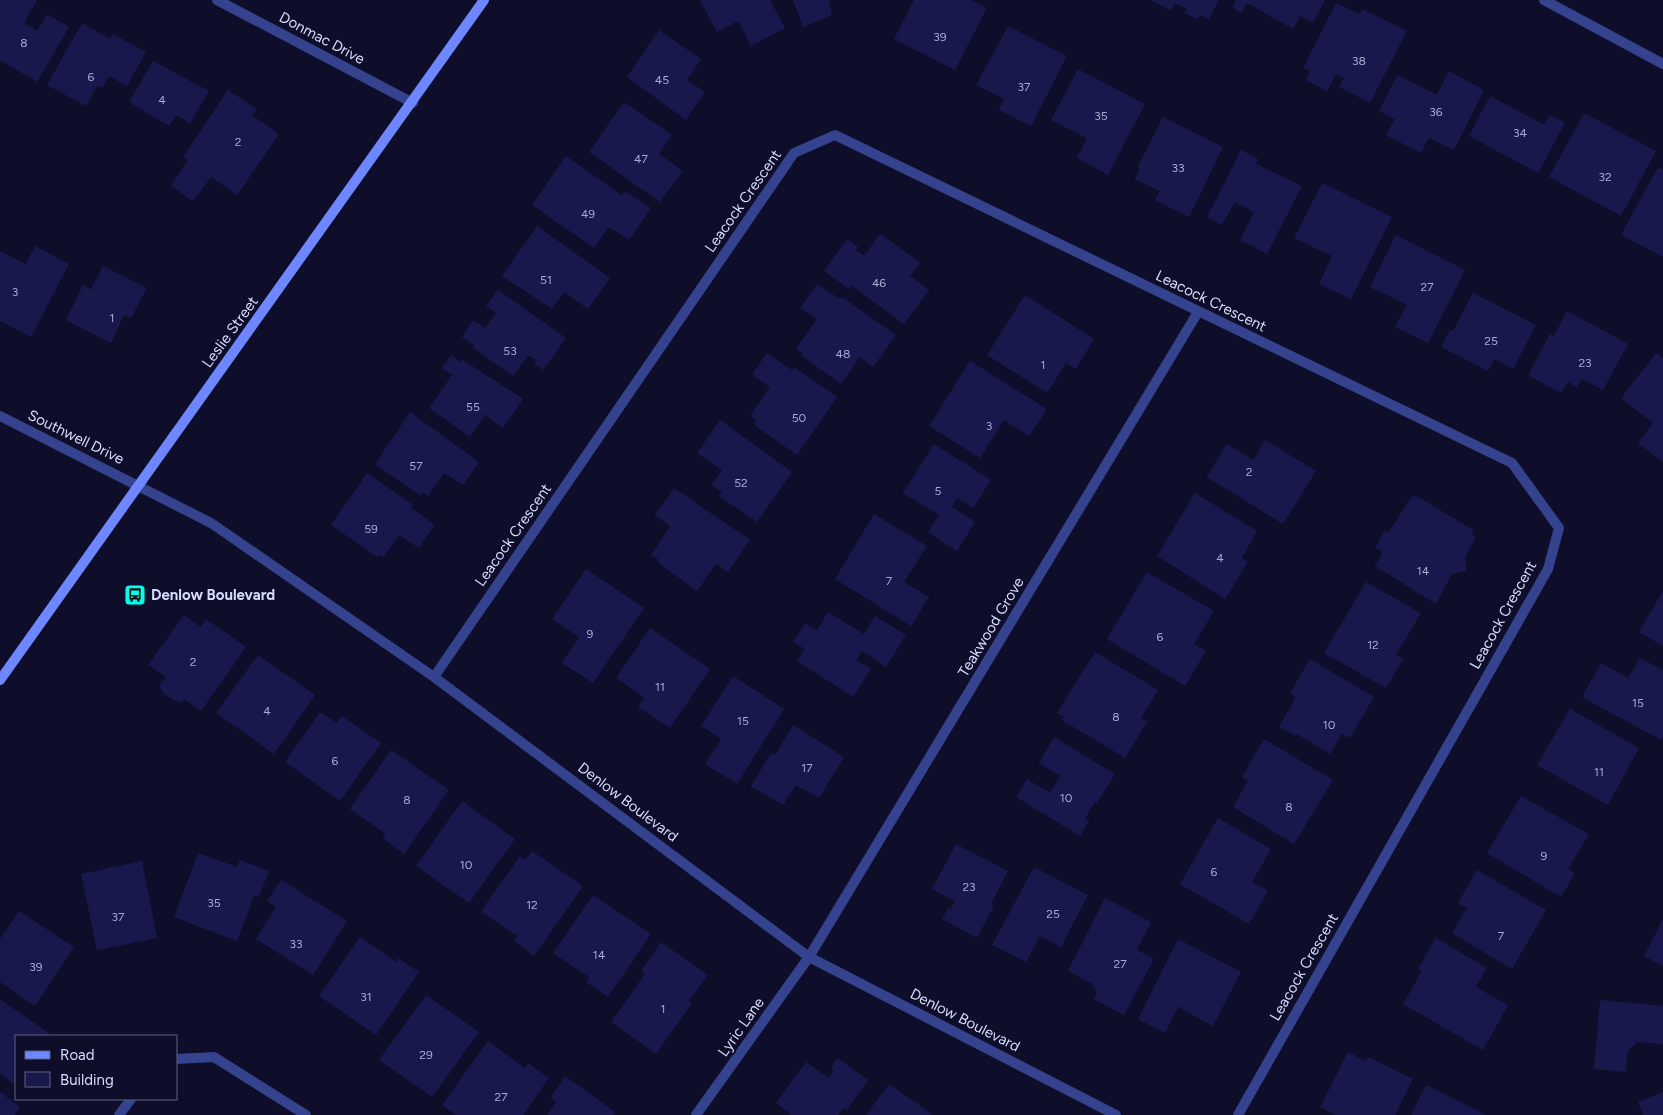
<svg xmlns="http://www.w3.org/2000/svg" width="1663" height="1115" viewBox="0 0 1663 1115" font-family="Figtree,sans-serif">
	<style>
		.building { fill: #19184d }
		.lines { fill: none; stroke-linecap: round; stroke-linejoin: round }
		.minor { stroke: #35428d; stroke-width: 10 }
		.secondary { stroke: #6e86ff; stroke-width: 10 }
		.labels { text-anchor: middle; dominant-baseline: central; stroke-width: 4; stroke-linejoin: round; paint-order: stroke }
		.number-label { font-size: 12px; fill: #a8aad2 }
		.street-label { font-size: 15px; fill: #d7daff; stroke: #0e0e2a }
		.poi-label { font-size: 15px; font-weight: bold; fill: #d7daff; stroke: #0e0e2a; text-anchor: start }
	</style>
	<rect width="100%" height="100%" fill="#0e0e2a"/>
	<path class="building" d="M0 0H37L24 23 37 31 47 14 69 27 37 82 0 60Z
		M700 0H770L785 28 751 46 738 21 717 32Z
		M793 0H829L832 15 803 27Z
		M914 0H971L987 8 955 70 894 39Z
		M1151 0H1219L1209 19 1200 15 1198 19 1184 13 1187 9 1175 3 1171 11Z
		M1236 0H1325L1313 22 1300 16 1293 29 1247 3 1241 13 1232 7Z
		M1336 3 1360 14 1362 9 1407 31 1370 103 1339 87 1344 78 1336 74 1327 91 1306 80 1310 71 1303 68Z
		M82 23 110 39 113 34 146 52 127 86 109 76 102 88 97 86 86 106 47 85Z
		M1008 26 1067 56 1031 126 999 110 1004 99 976 85Z
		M659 30 701 59 687 80 705 92 686 120 627 77Z
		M153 61 209 91 190 123 176 115 169 126 129 102Z
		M1078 69 1145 104 1108 175 1077 158 1087 138 1051 120Z
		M1449 71 1484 90 1454 150 1429 138 1421 153 1386 135 1395 119 1379 111 1397 75 1437 95Z
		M228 90 257 109 252 115 279 134 237 195 211 177 193 201 171 186 188 160 183 157Z
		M1490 96 1544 125 1550 115 1565 123 1538 173 1469 136Z
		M624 102 672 135 659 154 683 171 660 202 589 152Z
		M1584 113 1656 151 1621 216 1549 177Z
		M1163 117 1223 147 1189 217 1155 200 1160 191 1135 179 1140 169 1137 168Z
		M1241 150 1258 159 1256 164 1302 186 1267 254 1240 240 1254 212 1235 202 1222 225 1207 217Z
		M566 156 622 195 625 191 651 208 629 240 609 227 594 248 532 205Z
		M1658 167 1663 170V257L1621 235Z
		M1322 183 1392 217 1351 299 1319 284 1332 256 1294 238Z
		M537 226 610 278 588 309 564 292 552 309 502 276Z
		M880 234 920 262 910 276 929 290 904 324 852 286 849 289 824 271 847 239 858 247 856 250 864 256Z
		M1396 235 1465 270 1428 343 1395 327 1407 305 1370 287Z
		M35 246 69 264 31 337 0 321V251L26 264Z
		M103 266 147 288 131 318 124 315 111 343 66 320 83 285 91 289Z
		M817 284 840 299 842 297 896 335 873 367 860 357 841 384 802 356 803 354 796 348 817 319 800 308Z
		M498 290 566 338 543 370 534 363 536 360 528 355 513 376 472 347 474 345 462 337 473 320 485 328 496 313 486 306Z
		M1473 293 1536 325 1513 369 1494 359 1488 371 1441 347 1450 330 1453 331Z
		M1025 295 1094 339 1076 369 1066 363 1047 393 987 355Z
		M1567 311 1628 344 1603 390 1582 379 1577 387 1568 382 1561 393 1528 375 1550 334 1554 336Z
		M767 353 792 370 794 367 837 397 797 455 754 425 756 421 750 416 770 387 752 374Z
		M1656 353 1663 358V462L1638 443 1653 423 1621 398Z
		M451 355 461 362 463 360 523 399 503 428 485 415 470 437 429 408 452 375 442 368Z
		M970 361 1047 409 1029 436 1004 420 980 458 929 426Z
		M410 412 479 462 463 485 444 473 428 496 423 492 421 496 375 464Z
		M720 420 792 472 757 522 719 496 722 492 711 485 722 470 697 453Z
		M1265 440 1316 471 1283 524 1207 477 1227 444 1253 460Z
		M934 444 991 480 973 508 957 498 952 507 975 522 957 551 928 532 939 515 903 493Z
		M367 473 413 505 411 508 435 525 419 548 399 535 383 558 379 555 377 557 331 525Z
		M674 488 750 540 728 572 716 564 697 591 657 562 659 560 651 555 670 526 655 515Z
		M1195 493 1257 531 1242 558 1248 562 1225 599 1157 556Z
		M1415 495 1473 530 1472 533 1476 538 1465 557 1467 571 1452 574 1436 604 1375 566 1383 552 1375 548 1384 531 1388 533 1412 496 1414 497Z
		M874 514 927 546 904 582 929 597 911 626 835 579Z
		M586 569 644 608 593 683 562 663 579 637 552 619Z
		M1147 572 1214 611 1194 644 1206 651 1185 686 1107 639Z
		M1366 582 1421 613 1396 655 1403 659 1386 688 1324 653Z
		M1663 591V646L1639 632Z
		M828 612 864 634 875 616 906 635 886 667 862 651 856 660 871 668 853 697 797 661 805 649 793 642 805 623 817 630Z
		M184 615 201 627 206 619 246 647 201 711 184 699 182 702 175 701 164 694 159 686 166 677 148 665Z
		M650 628 710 669 670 728 638 707 645 698 616 678Z
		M1095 652 1158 690 1141 718 1147 722 1125 758 1062 720 1064 717 1057 713Z
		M258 655 315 695 274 754 216 713Z
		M1640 658 1663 670V736L1661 740 1582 697 1601 663 1628 678Z
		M1310 659 1374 697 1350 738 1342 734 1330 754 1297 734 1296 736 1279 727 1296 697 1290 693Z
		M733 676 784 709 737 784 705 764 721 739 701 726Z
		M1570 709 1639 748 1608 805 1537 765Z
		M320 712 337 723 342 716 381 743 340 801 285 762Z
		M793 725 844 757 819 798 796 785 783 805 751 786 771 753 775 755Z
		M1054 737 1115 774 1097 803 1095 802 1085 818 1089 821 1080 836 1016 797 1027 779 1050 793 1060 776 1039 763Z
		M1264 739 1333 780 1294 844 1233 807 1248 781 1242 777Z
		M391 750 449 790 404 854 383 839 386 834 350 809Z
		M1521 796 1589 834 1568 869 1575 873 1561 897 1487 853Z
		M462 801 515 839 469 903 416 866Z
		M1218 818 1271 849 1252 882 1268 891 1249 924 1180 884Z
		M956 844 1008 871 991 904 994 906 977 938 942 919 948 908 951 909 955 901 932 889Z
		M532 851 583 886 534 956 514 941 517 936 481 911 520 856 525 860Z
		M198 853 237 867 240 860 269 871 259 897 254 896 237 941 174 917Z
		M142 861 157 938 97 950 81 874Z
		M1034 867 1088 895 1061 947 1040 936 1026 962 992 945Z
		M1477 870 1546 910 1512 969 1452 933 1467 908 1458 903Z
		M281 880 347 921 313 975 256 939 276 907 267 901Z
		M593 895 651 934 608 997 586 982 589 977 553 953Z
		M1105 898 1151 922 1137 950 1154 959 1124 1015 1093 999 1097 993 1092 984 1068 971Z
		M19 911 74 947 35 1006 0 982V939Z
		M1663 919V966L1644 956Z
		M360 937 396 962 398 958 419 972 376 1035 319 996Z
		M1436 938 1487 968 1476 987 1508 1005 1483 1050 1403 1004 1422 971 1418 969Z
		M1178 939 1241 972 1213 1026 1178 1007 1165 1033 1138 1019Z
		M661 942 708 975 689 1001 692 1003 656 1054 611 1022 645 974 641 971Z
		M426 995 479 1032 432 1097 379 1060Z
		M0 999 53 1036H16V1085L0 1074Z
		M1600 1000 1663 1006V1044L1637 1042 1628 1051 1626 1072 1594 1069Z
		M488 1041 525 1068 528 1063 549 1078 523 1115H456L442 1105Z
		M1348 1052 1366 1061 1368 1057 1413 1079 1395 1115H1336L1320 1107Z
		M837 1058 868 1080 847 1110 844 1107 838 1115H792L776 1103 806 1062 829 1078 834 1070 831 1068Z
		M565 1076 615 1112 612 1115H547L556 1102 551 1097Z
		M889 1084 933 1115H866Z
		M1426 1085 1486 1115H1411Z
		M0 1092 20 1107 15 1115H0Z
		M1663 1092V1115H1643L1638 1102Z"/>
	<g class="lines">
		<path class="minor" d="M217 0 413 103
			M1544 0 1663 64
			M0 416 211 523 434 677 809 957 1116 1115
			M434 677 794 153 835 135 1512 463 1559 528 1548 569 1238 1115
			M176 1059 214 1057 306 1115
			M119 1115 131 1099
			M696 1115 809 957 1198 312"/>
		<path class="secondary" d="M0 680 484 0"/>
	</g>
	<defs>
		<g id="bus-square" transform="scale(1.125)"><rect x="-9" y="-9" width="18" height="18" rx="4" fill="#03ffe9" stroke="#0e0e2a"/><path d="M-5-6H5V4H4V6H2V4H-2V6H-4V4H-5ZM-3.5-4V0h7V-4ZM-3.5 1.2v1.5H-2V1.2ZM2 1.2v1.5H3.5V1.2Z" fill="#111"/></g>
	</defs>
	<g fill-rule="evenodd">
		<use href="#bus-square" x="135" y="595"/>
	</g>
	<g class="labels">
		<g class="number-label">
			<text x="940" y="37">39</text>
			<text x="24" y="43">8</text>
			<text x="1359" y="61">38</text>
			<text x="91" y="77">6</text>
			<text x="662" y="80">45</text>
			<text x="1024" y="87">37</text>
			<text x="162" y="100">4</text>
			<text x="1436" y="112">36</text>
			<text x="1101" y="116">35</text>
			<text x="1520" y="133">34</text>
			<text x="238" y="142">2</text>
			<text x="641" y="159">47</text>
			<text x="1178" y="168">33</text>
			<text x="1605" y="177">32</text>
			<text x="588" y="214">49</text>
			<text x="546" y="280">51</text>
			<text x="879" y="283">46</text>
			<text x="1427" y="287">27</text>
			<text x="15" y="292">3</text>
			<text x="112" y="318">1</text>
			<text x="1491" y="341">25</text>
			<text x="510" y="351">53</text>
			<text x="843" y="354">48</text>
			<text x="1585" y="363">23</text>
			<text x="1043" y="365">1</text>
			<text x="473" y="407">55</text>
			<text x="799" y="418">50</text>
			<text x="989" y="426">3</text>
			<text x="416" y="466">57</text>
			<text x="1249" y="472">2</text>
			<text x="741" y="483">52</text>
			<text x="938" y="491">5</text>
			<text x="371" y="529">59</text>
			<text x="1220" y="558">4</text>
			<text x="1423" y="571">14</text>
			<text x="889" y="581">7</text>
			<text x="590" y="634">9</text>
			<text x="1160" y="637">6</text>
			<text x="1373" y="645">12</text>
			<text x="193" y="662">2</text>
			<text x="660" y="687">11</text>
			<text x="1638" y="703">15</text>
			<text x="267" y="711">4</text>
			<text x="1116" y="717">8</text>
			<text x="743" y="721">15</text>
			<text x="1329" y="725">10</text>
			<text x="335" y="761">6</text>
			<text x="807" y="768">17</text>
			<text x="1599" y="772">11</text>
			<text x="1066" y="798">10</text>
			<text x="407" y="800">8</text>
			<text x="1289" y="807">8</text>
			<text x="1544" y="856">9</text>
			<text x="466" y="865">10</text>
			<text x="1214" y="872">6</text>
			<text x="969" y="887">23</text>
			<text x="214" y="903">35</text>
			<text x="532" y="905">12</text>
			<text x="1053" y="914">25</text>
			<text x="118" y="917">37</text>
			<text x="1501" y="936">7</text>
			<text x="296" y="944">33</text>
			<text x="599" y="955">14</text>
			<text x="1120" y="964">27</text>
			<text x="36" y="967">39</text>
			<text x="366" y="997">31</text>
			<text x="663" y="1009">1</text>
			<text x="426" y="1055">29</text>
			<text x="501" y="1097">27</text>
		</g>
		<g class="street-label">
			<text transform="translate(322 38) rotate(28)">Donmac Drive</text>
			<text transform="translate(743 201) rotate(-55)">Leacock Crescent</text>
			<text transform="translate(1211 301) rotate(26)">Leacock Crescent</text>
			<text transform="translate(230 332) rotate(-54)">Leslie Street</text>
			<text transform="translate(76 437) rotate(26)">Southwell Drive</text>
			<text transform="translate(513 535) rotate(-55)">Leacock Crescent</text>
			<text transform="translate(1503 615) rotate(-61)">Leacock Crescent</text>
			<text transform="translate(991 627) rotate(-59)">Teakwood Grove</text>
			<text transform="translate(628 802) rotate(37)">Denlow Boulevard</text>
			<text transform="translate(1304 967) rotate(-60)">Leacock Crescent</text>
			<text transform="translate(965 1020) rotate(27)">Denlow Boulevard</text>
			<text transform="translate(741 1027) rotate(-55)">Lyric Lane</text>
		</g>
		<g class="poi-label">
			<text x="151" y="595">Denlow Boulevard</text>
		</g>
	</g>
	<rect x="15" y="1035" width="162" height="65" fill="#0e0e2a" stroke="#5e607f"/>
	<rect x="25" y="1051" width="25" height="8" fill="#6e86ff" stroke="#5e607f"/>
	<text x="60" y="1060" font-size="15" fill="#d7daff">Road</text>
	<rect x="25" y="1072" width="25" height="15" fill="#19184d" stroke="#5e607f"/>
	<text x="60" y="1085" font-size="15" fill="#d7daff">Building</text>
</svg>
